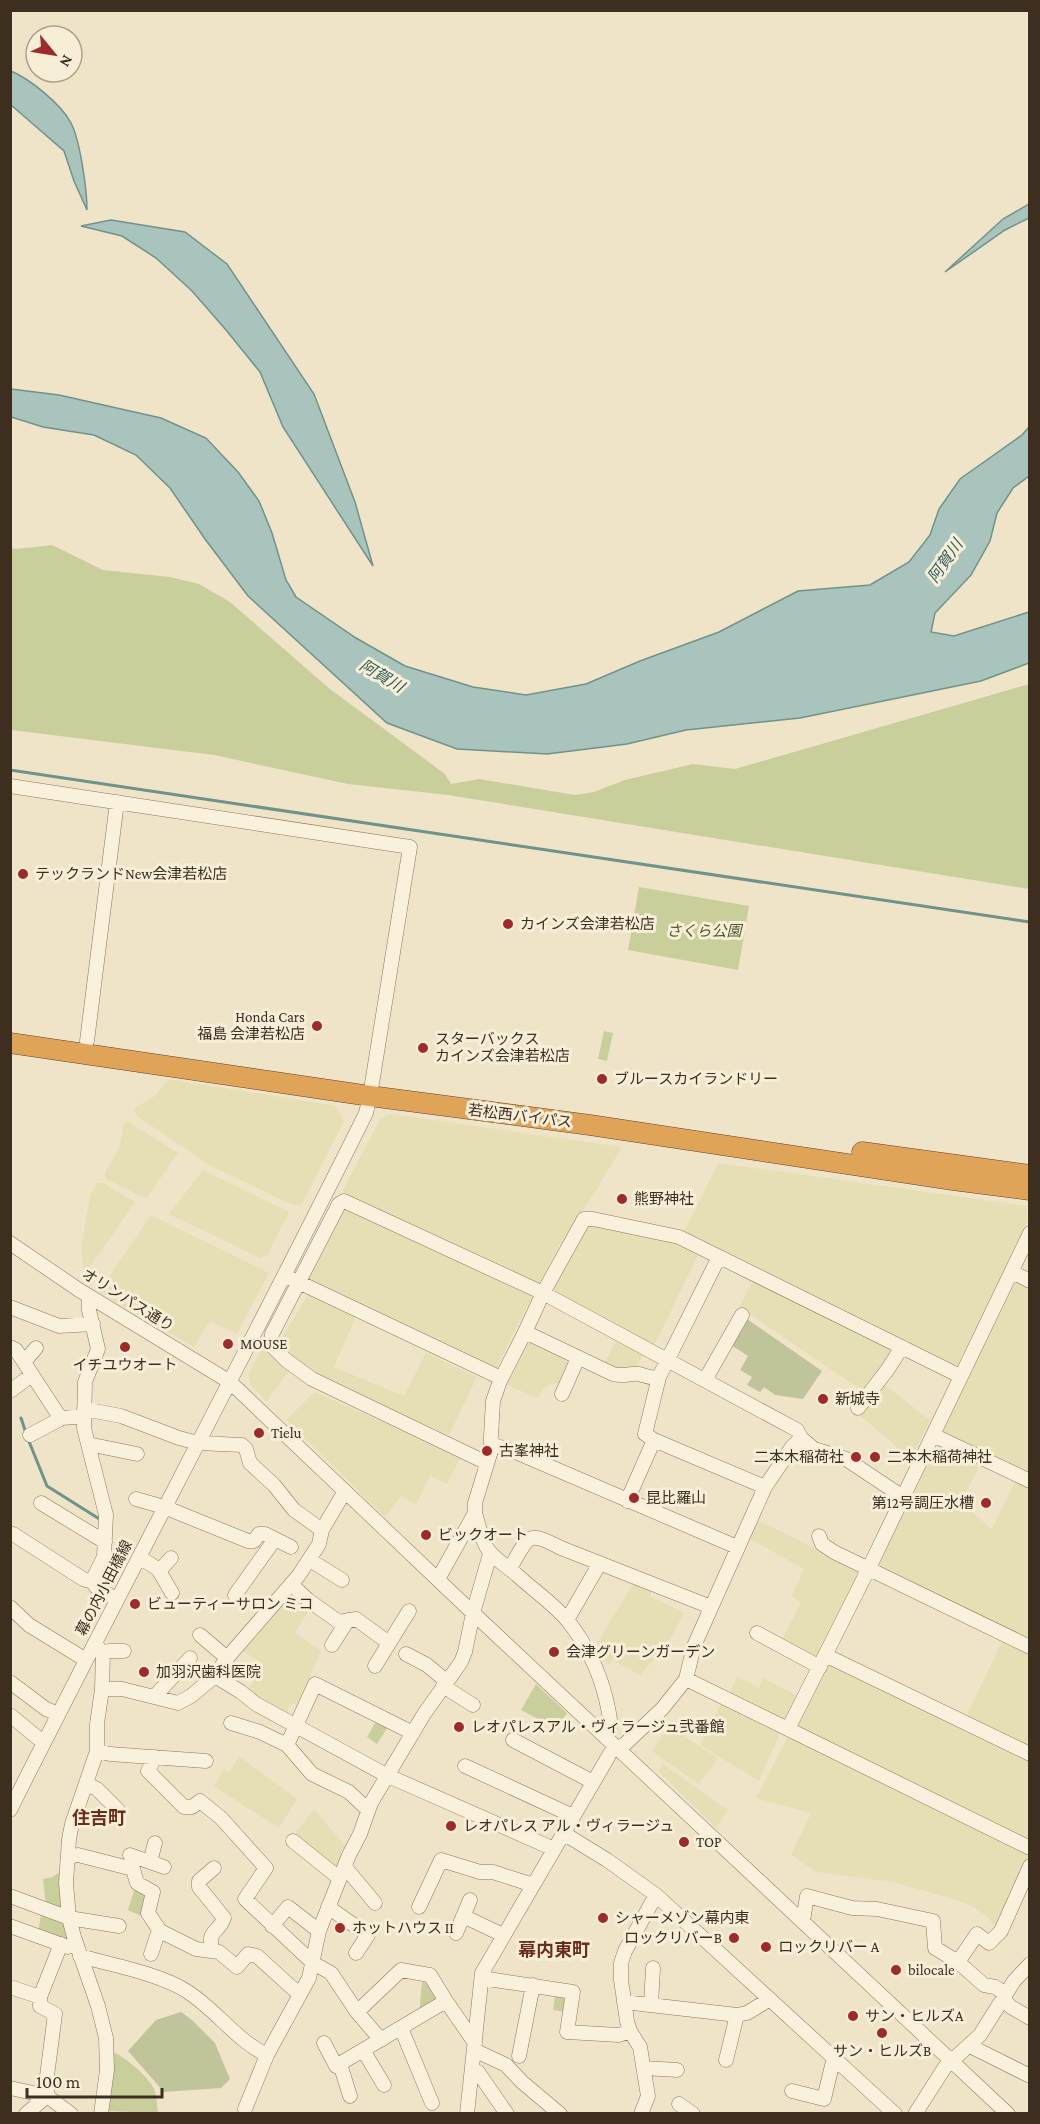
<svg xmlns="http://www.w3.org/2000/svg" width="1040" height="2124" viewBox="0 0 1040 2124" font-family="'Crimson Pro','Noto Sans JP',serif">
	<style>
		.farmland { fill: #e6deb5 }
		.green { fill: #c9cf9b }
		.cemetery { fill: #bfc49a }
		.water { fill: #a9c4bc; stroke: #6f938a; stroke-width: 1.5 }
		.lines { fill: none; stroke-linecap: round; stroke-linejoin: round }
		.stream { stroke: #6f938a; stroke-width: 3 }
		.minor-casing { stroke: #8d765c; stroke-width: 15 }
		.highway-casing { stroke: #5b4430; stroke-width: 21 }
		.minor { stroke: #faf1dc; stroke-width: 14 }
		.highway { stroke: #e0a458; stroke-width: 20 }
		.poi-dot { fill: #9e2a2b; stroke: #f7eed8; stroke-width: 2 }
		.labels { text-anchor: middle; dominant-baseline: central; stroke-width: 6; stroke-linejoin: round; paint-order: stroke }
		.poi-label { font-size: 15px; fill: #3d2e20; stroke: #f7eed8; text-anchor: start }
		.park-label { font-size: 15px; font-style: italic; fill: #4d5a26; stroke: #f7eed8 }
		.street-label { font-size: 15px; fill: #3d2e20; stroke: #f7eed8 }
		.water-label { font-size: 16px; font-style: italic; fill: #2f5d5a; stroke: #f7eed8 }
		.quarter-label { font-size: 18px; font-weight: bold; fill: #6b2e1e; stroke: #f7eed8 }
	</style>
	<rect width="100%" height="100%" fill="#f0e4c8"/>
	<path class="farmland" d="M169 1079 335 1106 344 1122 301 1205 291 1204 209 1165 137 1116 134 1111 136 1107 155 1096Z
		M391 1114 622 1147 594 1194 558 1247 538 1286 347 1198 343 1190 380 1119Z
		M127 1121 178 1153 146 1199 106 1179 105 1172 119 1149 124 1124Z
		M718 1163 1027 1206V1222L958 1364 954 1366 683 1234Z
		M203 1170 289 1212 267 1255 260 1258 169 1214Z
		M98 1183H103L135 1202 86 1273H84L81 1250 87 1212 91 1194Z
		M343 1206 530 1293 532 1297 495 1370 307 1280Z
		M151 1215 269 1273 237 1334 210 1321 194 1347 99 1292Z
		M591 1224 679 1243 698 1255 653 1348 550 1291 586 1226Z
		M754 1280 894 1348V1351L864 1392 739 1307Z
		M1015 1280 1029 1287V1475L940 1433 1012 1281Z
		M309 1293 356 1316 334 1367 404 1396 426 1353 477 1377 449 1435 332 1384 276 1347Z
		M533 1342 572 1361 563 1383 550 1384 543 1389 538 1398 507 1385 528 1343Z
		M616 1342 643 1354 635 1370 628 1373 602 1366Z
		M264 1346 292 1367 266 1402 250 1384 248 1374Z
		M882 1383 930 1420 911 1459 858 1414Z
		M315 1392 461 1457 447 1484 430 1476 416 1505 401 1496 385 1517 286 1420Z
		M936 1441 978 1461V1470L964 1496 973 1513 992 1529 1015 1482 1029 1489V1640L874 1564Z
		M755 1519 861 1571 817 1661 780 1643 801 1603 792 1596 804 1569 746 1537Z
		M635 1581 653 1588 650 1596 684 1613 667 1645 640 1675 613 1660 609 1665 593 1650Z
		M290 1589 310 1609 295 1633 321 1651 297 1704H289L287 1718 246 1693 264 1664 241 1650Z
		M1002 1641 1029 1654V1750L965 1719Z
		M825 1661 1029 1760V1843L795 1730Z
		M737 1676 759 1688 763 1678 799 1697 787 1720 783 1721 729 1694Z
		M722 1702 781 1731 759 1781 700 1745Z
		M669 1726 718 1758 699 1784 652 1751Z
		M792 1736 1027 1851 1029 1855 995 1927 988 1917 973 1907 957 1900 893 1882 817 1872 791 1855 811 1813 756 1798 787 1738Z
		M239 1756 297 1799 279 1828 214 1786 224 1769 230 1772Z
		M663 1764 728 1810 716 1828 658 1771Z
		M314 1809 348 1849 336 1873 296 1838V1832Z"/>
	<path class="green" d="M52 545 103 570 170 577 199 584 230 602 330 689 445 774 451 784 479 779 575 795 594 792 625 780 693 764 735 769 1029 684V889L448 795 348 784 214 755 11 730V548L16 549Z
		M639 887 749 906 738 970 628 950Z
		M604 1031 613 1033 607 1061 598 1059Z
		M536 1684 567 1713 557 1729 521 1710Z
		M375 1723 388 1727 377 1744 367 1737Z
		M62 1871 64 1905 55 1909 46 1906 43 1879 52 1877Z
		M135 1887 149 1896 143 1917 128 1910Z
		M41 1914 66 1922 72 1945 38 1933Z
		M422 1982 429 1984 439 2002 419 2015Z
		M555 1996 567 1998 565 2012 553 2010Z
		M111 2051C123 2055 149 2077 154 2089 157 2096 157 2106 158 2113L107 2111Z"/>
	<path class="cemetery" d="M744 1317 822 1371 803 1399 775 1395 764 1387 760 1392 747 1385 752 1377 740 1370 748 1356 728 1343Z
		M181 2012 192 2020 215 2043 230 2079 221 2088 164 2092 128 2051 156 2020Z"/>
	<path class="water" d="M11 71C30 79 61 104 71 123 80 140 87 190 87 210L74 181 64 151 11 105Z
		M1029 204V218L1005 230 945 272 1003 219Z
		M111 220 185 232 227 264 314 394 355 502 373 566 283 427 260 372 226 330 192 291 156 258 122 236 81 226Z
		M11 389 59 395 161 418 206 438 238 472 259 501 272 533 286 580 296 597 356 638 405 666 473 687 526 695 586 684 640 661 719 632 798 591 870 585 909 562 930 535 939 509 960 479 1022 435 1029 427V476L1013 488 997 513 990 541 971 575 935 613 931 632 954 636 1029 612V663L981 681 800 718 686 730 627 744 547 754 457 749 387 723 248 596 205 539 170 488 136 455 94 435 43 427 11 417Z"/>
	<g class="lines">
		<path class="stream" d="M10 770 1030 922
			M21 1418 26 1433
			M28 1439 47 1486 101 1520"/>
		<g class="minor-casing">
			<path id="minor" d="M10 786 410 847 370 1096 366 1113C250 1347 127 1577 10 1810
				M87 1041 117 802
				M10 1243 79 1290 230 1382 473 1613 1008 2114
				M1012 1272 1030 1281
				M292 1279 501 1378
				M89 1296V1310L98 1349 85 1382 84 1428 106 1515 104 1557 93 1579 96 1587 117 1600
				M10 1307 59 1326 93 1324
				M525 1332 613 1374C624 1377 629 1373 639 1374 646 1376 651 1379 659 1377L719 1257
				M10 1347 16 1350 61 1419
				M24 1362 36 1348
				M659 1377 645 1434 654 1440 765 1487
				M705 1380 742 1315
				M10 1391 32 1375
				M562 1394 578 1358
				M858 1408 888 1369 902 1347
				M84 1409 121 1416 179 1438 198 1443 242 1445 246 1449 250 1463 274 1485 294 1510 322 1530
				M30 1435 62 1418 84 1416
				M933 1435 1030 1481
				M88 1444 137 1454
				M491 1444 518 1453 737 1547
				M487 1463 312 1379 286 1360 271 1345 272 1334 339 1204 344 1201 543 1293 797 1430 801 1438 814 1449 846 1459 903 1497
				M136 1499 164 1507 248 1541H254L259 1534H265L291 1547
				M627 1501 654 1440
				M41 1503 105 1542
				M475 1513C479 1526 481 1540 489 1551 496 1560 508 1567 517 1575 533 1590 554 1604 568 1621 586 1644 599 1670 606 1699 609 1713 613 1725 607 1738
				M13 1534 83 1579 93 1582
				M819 1536 822 1544 834 1552 1030 1647
				M139 1557 158 1569 172 1593
				M310 1560 342 1580
				M510 1568C529 1537 525 1529 561 1548L711 1607
				M159 1571 171 1558
				M438 1579 475 1513V1503L490 1454 493 1401 500 1381 525 1332 543 1293 584 1219H593L679 1237 960 1376
				M291 1584 308 1600 339 1622 356 1619 389 1643
				M235 1595 275 1539
				M10 1607 29 1625 86 1660
				M567 1620 600 1563
				M757 1633 820 1667
				M200 1635 227 1658
				M95 1644 103 1653 102 1689 97 1724V1751L72 1824 69 1839 66 1883 69 1918 74 1937 98 2006 106 2038 107 2070 101 2114
				M332 1645 348 1620
				M103 1653 109 1651H124
				M406 1654 427 1665 446 1681
				M825 1655 1030 1754
				M375 1666 409 1611
				M215 1676 241 1692 256 1704 386 1775 554 1849
				M686 1679 788 1729 869 1568 1030 1233
				M10 1682 46 1709 58 1714
				M443 1686 473 1705
				M102 1689H122L178 1703 191 1696 215 1676 227 1658 299 1575 319 1544 322 1530 345 1491
				M155 1696 190 1658
				M10 1715 44 1743
				M231 1723 260 1732 287 1745 312 1774 349 1792 368 1810
				M788 1729 1030 1848
				M513 1740 593 1782
				M287 1745 315 1684 413 1733
				M97 1751 110 1754 206 1761
				M155 1757 148 1771 184 1807H192L200 1801 221 1818 266 1868 245 1899 313 1963 331 1973 357 2012 381 2040
				M465 1766 573 1816
				M87 1784 97 1789 118 1810
				M563 1833 607 1860 656 1895 895 2114
				M293 1841 339 1878
				M130 1855 164 1867
				M68 1857 78 1855 133 1869 137 1883 153 1892 148 1913 160 1931 196 1949 219 1952 237 1967 248 1954 257 1956 300 1995
				M150 1862 155 1843
				M345 1867 375 1903
				M10 1896 69 1918 119 1926
				M328 1907 368 1935 356 1953
				M419 1907 441 1860 480 1872H493L533 1885
				M463 1916 503 1935
				M803 1921 807 1896 852 1908 877 1909 933 1921 935 1948 958 1962 984 1985 995 1987 1006 1994
				M10 1926 68 1947
				M272 1926 288 1907 319 1931
				M456 1933 470 1900
				M213 1951C206 1929 218 1935 224 1918L199 1887V1881L214 1868
				M151 1954 159 1930
				M80 1956C112 1965 161 1974 188 1992 216 2010 237 2041 267 2055
				M958 1962 977 1934 989 1943 1001 1931 1030 1866
				M482 1978 573 1992 567 2032 619 2035 630 2031
				M10 1987 40 1997
				M1003 1999 1011 2007 1030 2018
				M624 2002 737 2015 747 2013 770 1999
				M651 2005 653 1968
				M357 2012 401 1970 430 1975 446 2001 475 2043
				M401 2028 432 2103
				M324 2043 336 2066 446 2001
				M970 2046 1030 2076
				M363 2050 384 2085
				M474 2050 506 2065 522 2082 560 2114
				M519 2056 533 1985
				M726 2060 737 2015
				M340 2064 350 2096
				M644 2068 677 2070
				M472 2070 478 2072 507 2114
				M10 2088 47 2096 71 2114
				M792 2091 824 2099 834 2057
				M679 2104 693 2114
				M245 2109 267 2055 309 1978 319 1931 349 1855 360 1834 371 1803 424 1714 461 1662 465 1652 473 1613 490 1554
				M26 2114 47 2096V2076L55 2014 40 2006V1997L61 1944
				M467 2114 482 1973 611 1752 625 1744 662 1709 686 1679 694 1646 765 1487 792 1447 801 1438
				M641 2114 648 2096 640 2047 630 2031 627 2021 621 1980V1963L625 1951 656 1895
				M915 2114 945 2067 980 2035 1014 1981 1030 1964"/>
		</g>
		<g class="highway-casing">
			<path id="highway" d="M10 1043 370 1096 590 1125 953 1180 1030 1190
				M862 1152 1030 1175"/>
		</g>
		<use href="#minor" class="minor"/>
		<use href="#highway" class="highway"/>
	</g>
	<g class="poi-dot">
		<circle cx="23" cy="874" r="6"/>
		<circle cx="508" cy="924" r="6"/>
		<circle cx="317" cy="1026" r="6"/>
		<circle cx="423" cy="1048" r="6"/>
		<circle cx="602" cy="1079" r="6"/>
		<circle cx="622" cy="1199" r="6"/>
		<circle cx="228" cy="1344" r="6"/>
		<circle cx="125" cy="1347" r="6"/>
		<circle cx="823" cy="1399" r="6"/>
		<circle cx="259" cy="1433" r="6"/>
		<circle cx="487" cy="1451" r="6"/>
		<circle cx="856" cy="1457" r="6"/>
		<circle cx="875" cy="1457" r="6"/>
		<circle cx="634" cy="1498" r="6"/>
		<circle cx="986" cy="1503" r="6"/>
		<circle cx="426" cy="1535" r="6"/>
		<circle cx="135" cy="1604" r="6"/>
		<circle cx="554" cy="1652" r="6"/>
		<circle cx="144" cy="1672" r="6"/>
		<circle cx="459" cy="1727" r="6"/>
		<circle cx="451" cy="1826" r="6"/>
		<circle cx="684" cy="1842" r="6"/>
		<circle cx="603" cy="1918" r="6"/>
		<circle cx="340" cy="1928" r="6"/>
		<circle cx="734" cy="1938" r="6"/>
		<circle cx="766" cy="1947" r="6"/>
		<circle cx="896" cy="1970" r="6"/>
		<circle cx="853" cy="2016" r="6"/>
		<circle cx="882" cy="2033" r="6"/>
	</g>
	<g class="labels">
		<g class="poi-label">
			<text x="35" y="874">テックランドNew会津若松店</text>
			<text x="520" y="924">カインズ会津若松店</text>
			<text x="305" y="1017" text-anchor="end">Honda Cars<tspan x="305" dy="17">福島 会津若松店</tspan></text>
			<text x="435" y="1039">スターバックス<tspan x="435" dy="17">カインズ会津若松店</tspan></text>
			<text x="614" y="1079">ブルースカイランドリー</text>
			<text x="634" y="1199">熊野神社</text>
			<text x="240" y="1344">MOUSE</text>
			<text x="125" y="1365" text-anchor="middle">イチユウオート</text>
			<text x="835" y="1399">新城寺</text>
			<text x="271" y="1433">Tielu</text>
			<text x="499" y="1451">古峯神社</text>
			<text x="844" y="1457" text-anchor="end">二本木稲荷社</text>
			<text x="887" y="1457">二本木稲荷神社</text>
			<text x="646" y="1498">昆比羅山</text>
			<text x="974" y="1503" text-anchor="end">第12号調圧水槽</text>
			<text x="438" y="1535">ビックオート</text>
			<text x="147" y="1604">ビューティーサロン ミコ</text>
			<text x="566" y="1652">会津グリーンガーデン</text>
			<text x="156" y="1672">加羽沢歯科医院</text>
			<text x="471" y="1727">レオパレスアル・ヴィラージュ弐番館</text>
			<text x="463" y="1826">レオパレス アル・ヴィラージュ</text>
			<text x="696" y="1842">TOP</text>
			<text x="615" y="1918">シャーメゾン幕内東</text>
			<text x="352" y="1928">ホットハウス II</text>
			<text x="722" y="1938" text-anchor="end">ロックリバーB</text>
			<text x="778" y="1947">ロックリバー A</text>
			<text x="908" y="1970">bilocale</text>
			<text x="865" y="2016">サン・ヒルズA</text>
			<text x="882" y="2051" text-anchor="middle">サン・ヒルズB</text>
		</g>
		<g class="park-label">
			<text x="704" y="931">さくら公園</text>
		</g>
		<g class="street-label">
			<text transform="translate(520 1116) rotate(7)">若松西バイパス</text>
			<text transform="translate(128 1300) rotate(32)">オリンパス通り</text>
			<text transform="translate(104 1588) rotate(-63)">幕の内小田橋線</text>
		</g>
		<g class="water-label">
			<text transform="translate(945 561) rotate(-55)">阿賀川</text>
			<text transform="translate(382 676) rotate(31)">阿賀川</text>
		</g>
		<g class="quarter-label">
			<text x="99" y="1818">住吉町</text>
			<text x="554" y="1950">幕内東町</text>
		</g>
	</g>
	<rect width="1040" height="2124" fill="none" stroke="#3d2e20" stroke-width="24"/>
	<g transform="translate(54 54) rotate(120)"><circle r="28" fill="#f7eed8" stroke="#ada18e" stroke-width="1.5"/>
	<path d="M0-4.5L10 22L0 15L-10 22Z" fill="#9e2a2b"/>
	<text y="-9" font-size="16" font-weight="bold" text-anchor="middle" fill="#3d2e20">N</text>
	</g>
	<path d="M27 2088v9h135v-9" fill="none" stroke="#3d2e20" stroke-width="3"/>
	<text x="36" y="2088" font-size="18" fill="#3d2e20" stroke="#f7eed8" stroke-width="4.5" paint-order="stroke">100 m</text>
</svg>
